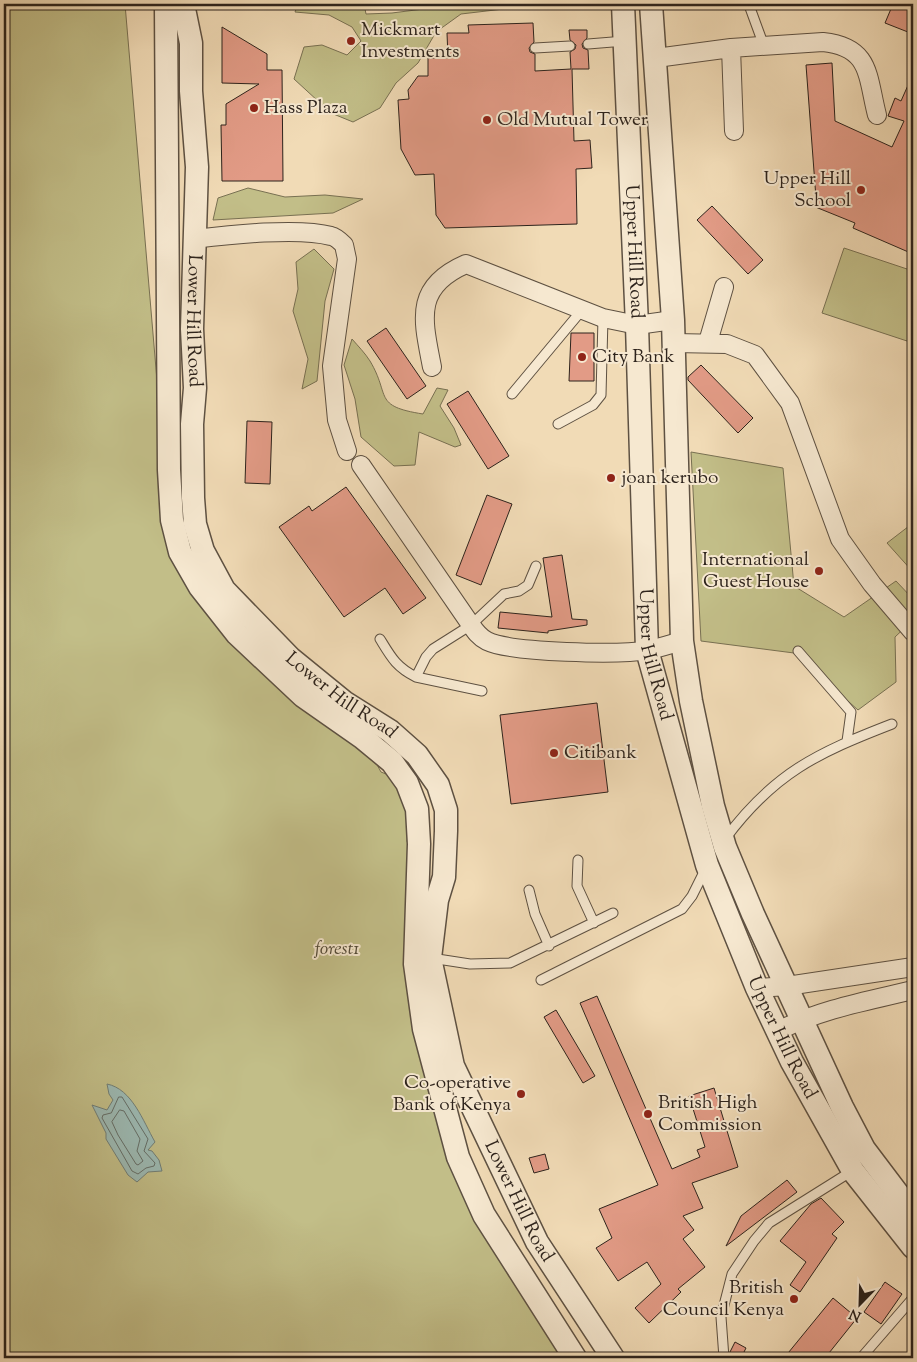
<svg xmlns="http://www.w3.org/2000/svg" width="917" height="1362" viewBox="0 0 917 1362" font-family="'Sorts Mill Goudy',serif">
	<style>
		.green { fill: #c2be88; stroke: #787052 }
		.water { fill: #9cbab4; stroke: #707e77 }
		.lines { fill: none; stroke-linecap: round; stroke-linejoin: round }
		.shore { stroke: #646e68; stroke-width: 1 }
		.building { fill: #e29b86; stroke: #2d231c }
		.service-casing { stroke: #5e5142; stroke-width: 11 }
		.minor-casing { stroke: #5e5142; stroke-width: 20 }
		.tertiary-casing { stroke: #5e5142; stroke-width: 25 }
		.service { stroke: #f6e8d0; stroke-width: 9 }
		.minor { stroke: #f6e8d0; stroke-width: 18 }
		.tertiary { stroke: #f6e8d0; stroke-width: 22 }
		.poi-dot { fill: #8f2418; stroke: #f6e8d0; stroke-width: 2 }
		.labels { text-anchor: middle; dominant-baseline: central; stroke-width: 4; stroke-linejoin: round; paint-order: stroke }
		.poi-label { font-size: 19px; fill: #2d231c; stroke: #f6e8d0; text-anchor: start }
		.street-label { font-size: 19px; fill: #2d231c; stroke: #f6e8d0 }
		.park-label { font-size: 19px; font-style: italic; fill: #524a37; stroke: #f6e8d0 }
	</style>
	<rect width="100%" height="100%" fill="#f1dbb6"/>
	<filter id="stains"><feTurbulence type="fractalNoise" baseFrequency=".004" numOctaves="4"/><feColorMatrix values="0 0 0 0 .2 0 0 0 0 .09 0 0 0 0 .02 0 0 0 .5 -.17"/></filter>
	<radialGradient id="worn" r=".72"><stop offset=".6" stop-color="#630" stop-opacity="0"/><stop offset="1" stop-color="#630" stop-opacity=".3"/></radialGradient>
	<path class="green" d="M4 4H125L160 416 171 512 369 750 381 772 396 778 411 800 407 841 415 865 458 1157 561 1335 559 1358H4Z
		M298 4H364L366 14 392 13 462 4H566L558 9 529 6 461 14 436 32 418 63 396 83 380 108 353 122 331 113 294 79 304 47 322 45 347 55 361 41 352 27 329 15 295 12Z
		M248 188 285 197 325 195 363 199 333 213 213 220 218 198Z
		M844 248 913 271V323L907 341 822 313Z
		M314 249 334 269 325 301 317 381 302 389 308 359 293 311 298 289 296 262Z
		M352 339C358 346 365 353 370 361 391 396 372 406 423 414L437 388 448 390 440 406 454 428 461 445 455 447 419 432 415 465 394 466 361 437 355 399 344 365Z
		M691 452 783 468 794 586 844 617 896 581 913 599V620L895 637 896 682 858 710 794 653 701 641Z
		M913 523V572L887 543Z"/>
	<path class="water" d="M107 1084C132 1089 143 1121 155 1142L148 1150 152 1151 159 1160 162 1171 148 1172 137 1182 128 1175 106 1139V1133L92 1105 107 1110 113 1100 109 1094Z"/>
	<g class="lines">
		<path class="shore" d="M119 1097H122L148 1139 144 1151 155 1163 154 1166 146 1168 138 1174 132 1171 102 1118 103 1115 111 1113Z
			M120 1110 124 1111 140 1139 137 1151 143 1161 138 1165 136 1164 118 1135 112 1122Z"/>
	</g>
	<path class="building" d="M893 4H913V34L885 23Z
		M533 23 534 42 529 48 530 52 535 54V71L571 69 570 52 575 49 576 45 570 40 569 30H587V38L582 44 583 48 588 50 589 69H572L574 141 590 140 592 168 576 169 577 224 445 228 436 215 434 174 415 175 401 149 398 100 409 99 408 90 418 76H428V58H448L447 33H469L468 25Z
		M222 27 267 54V70H282L283 181H222L221 125H226V104L259 84 222 83Z
		M832 63 835 121 892 147 904 121 888 116 895 98 901 101 913 74V254L853 228 855 223 813 206 816 198 806 65Z
		M712 206 763 260 748 274 697 220Z
		M386 328 426 386 407 399 367 341Z
		M571 333H594V381H569Z
		M701 365 753 418 738 433 688 380V377Z
		M468 391 509 456 488 469 447 404Z
		M247 421 272 422 270 484 245 483Z
		M346 487 426 598 403 614 385 588 344 617 279 527 309 506 312 511Z
		M487 495 512 504 481 585 456 575Z
		M562 555 572 619 587 620V625L548 631V633L498 628 500 612 552 617 543 558Z
		M597 703 608 792 511 804 500 715Z
		M597 996 672 1169 700 1157 697 1150 705 1147 689 1096 714 1088 738 1167 692 1183 703 1208 683 1216 694 1230 683 1239 705 1267 678 1289 681 1292 649 1323 635 1308 661 1284 647 1262 618 1281 596 1248 612 1238 599 1209 658 1185 580 1003Z
		M556 1010 595 1076 583 1083 544 1017Z
		M545 1154 549 1169 534 1173 529 1158Z
		M787 1180 797 1192 726 1246 741 1216Z
		M821 1198 844 1222 832 1234 837 1238 800 1292 790 1285 806 1262 780 1241 811 1204Z
		M885 1282 902 1294 881 1324 864 1312Z
		M833 1298 857 1318 825 1358H784Z
		M735 1342 746 1348 741 1358H730V1352Z"/>
	<g class="lines">
		<g class="service-casing">
			<path id="service" d="M749 5 764 46
				M588 44 625 41
				M535 48 570 46
				M512 394 582 310
				M558 424 593 405 601 395 603 318
				M380 639C391 657 396 667 416 677L426 657 433 649 471 625 504 594 519 591 528 585 536 566
				M798 651 851 712 847 741
				M416 677 482 691
				M725 839C774 773 817 753 892 724
				M578 860 577 886 594 923
				M529 890 535 914 549 946
				M431 958 470 964 510 963 613 913
				M541 980 682 909 692 896 705 870
				M724 1358 721 1317 732 1274 754 1241 769 1223 852 1171
				M861 1358 913 1298"/>
		</g>
		<g class="minor-casing">
			<path id="minor" d="M731 48 734 131
				M656 58 731 48 823 42C871 47 867 76 877 115
				M194 239C229 235 298 227 331 236 336 237 341 242 344 245L347 259 332 366 337 420 347 451
				M708 342 724 287
				M674 343 727 344 755 355 790 403 840 539 872 584 913 632
				M432 367C423 320 413 287 466 264L603 318 637 325 673 320
				M361 465 471 625C475 631 479 637 487 641 512 653 620 655 648 650 660 648 671 644 682 641
				M757 988 787 986 913 967
				M778 1031C821 1009 867 1001 913 990"/>
		</g>
		<g class="tertiary-casing">
			<g id="tertiary">
				<path id="s1" d="M183 4 191 43V91L197 167 192 329 195 388 192 424 193 498 195 524 203 551 224 590 290 658 344 702 390 731 417 755 438 785 446 810V831L444 877 437 900 430 958 453 1066 537 1242 613 1358"/>
				<path id="s2" d="M623 4 637 325 647 650 707 865 757 988 792 1062 853 1171 913 1247"/>
				<path d="M651 4 673 320 682 641 691 701 713 806 725 847 753 914 842 1107 864 1149 913 1214"/>
				<path d="M166 7 169 470 172 520 180 552 200 587 237 634 303 696 363 738 392 762 407 783 417 809 419 844 415 964 424 1029 458 1157 484 1215 575 1358"/>
			</g>
		</g>
		<use href="#service" class="service"/>
		<use href="#minor" class="minor"/>
		<use href="#tertiary" class="tertiary"/>
	</g>
	<g class="poi-dot">
		<circle cx="351" cy="41" r="5"/>
		<circle cx="254" cy="108" r="5"/>
		<circle cx="487" cy="120" r="5"/>
		<circle cx="861" cy="190" r="5"/>
		<circle cx="582" cy="357" r="5"/>
		<circle cx="611" cy="478" r="5"/>
		<circle cx="819" cy="571" r="5"/>
		<circle cx="554" cy="753" r="5"/>
		<circle cx="521" cy="1094" r="5"/>
		<circle cx="648" cy="1114" r="5"/>
		<circle cx="794" cy="1299" r="5"/>
	</g>
	<g class="labels">
		<g class="poi-label">
			<text x="361" y="30">Mickmart<tspan x="361" dy="22">Investments</tspan></text>
			<text x="264" y="108">Hass Plaza</text>
			<text x="497" y="120">Old Mutual Tower</text>
			<text x="851" y="179" text-anchor="end">Upper Hill<tspan x="851" dy="22">School</tspan></text>
			<text x="592" y="357">City Bank</text>
			<text x="621" y="478">joan kerubo</text>
			<text x="809" y="560" text-anchor="end">International<tspan x="809" dy="22">Guest House</tspan></text>
			<text x="564" y="753">Citibank</text>
			<text x="511" y="1083" text-anchor="end">Co-operative<tspan x="511" dy="22">Bank of Kenya</tspan></text>
			<text x="658" y="1103">British High<tspan x="658" dy="22">Commission</tspan></text>
			<text x="784" y="1288" text-anchor="end">British<tspan x="784" dy="22">Council Kenya</tspan></text>
		</g>
		<g class="street-label">
			<text stroke="none"><textPath href="#s2" startOffset="248">Upper Hill Road</textPath></text>
			<text stroke="none"><textPath href="#s1" startOffset="318">Lower Hill Road</textPath></text>
			<text stroke="none"><textPath href="#s2" startOffset="652">Upper Hill Road</textPath></text>
			<text stroke="none"><textPath href="#s1" startOffset="752">Lower Hill Road</textPath></text>
			<text stroke="none"><textPath href="#s2" startOffset="1058">Upper Hill Road</textPath></text>
			<text stroke="none"><textPath href="#s1" startOffset="1322">Lower Hill Road</textPath></text>
		</g>
		<g class="park-label">
			<text x="337" y="949">forest1</text>
		</g>
	</g>
	<rect width="917" height="1362" fill="none" stroke="#f1dbb6" stroke-width="20"/>
	<rect x="5" y="5" width="907" height="1352" fill="none" stroke="#2d231c" stroke-width="2.5"/>
	<rect x="10" y="10" width="897" height="1342" fill="none" stroke="#2d231c"/>
	<g transform="translate(860 1304) rotate(203)" stroke="#f6e8d0" stroke-width="4" paint-order="stroke">
	<path d="M0-4L9 19L0 12L-9 19Z" fill="#2d231c"/>
	<text y="-8" font-size="14" font-weight="bold" text-anchor="middle" fill="#2d231c">N</text>
	</g>
	<rect width="100%" height="100%" filter="url(#stains)"/>
	<rect width="100%" height="100%" fill="url(#worn)"/>
</svg>
